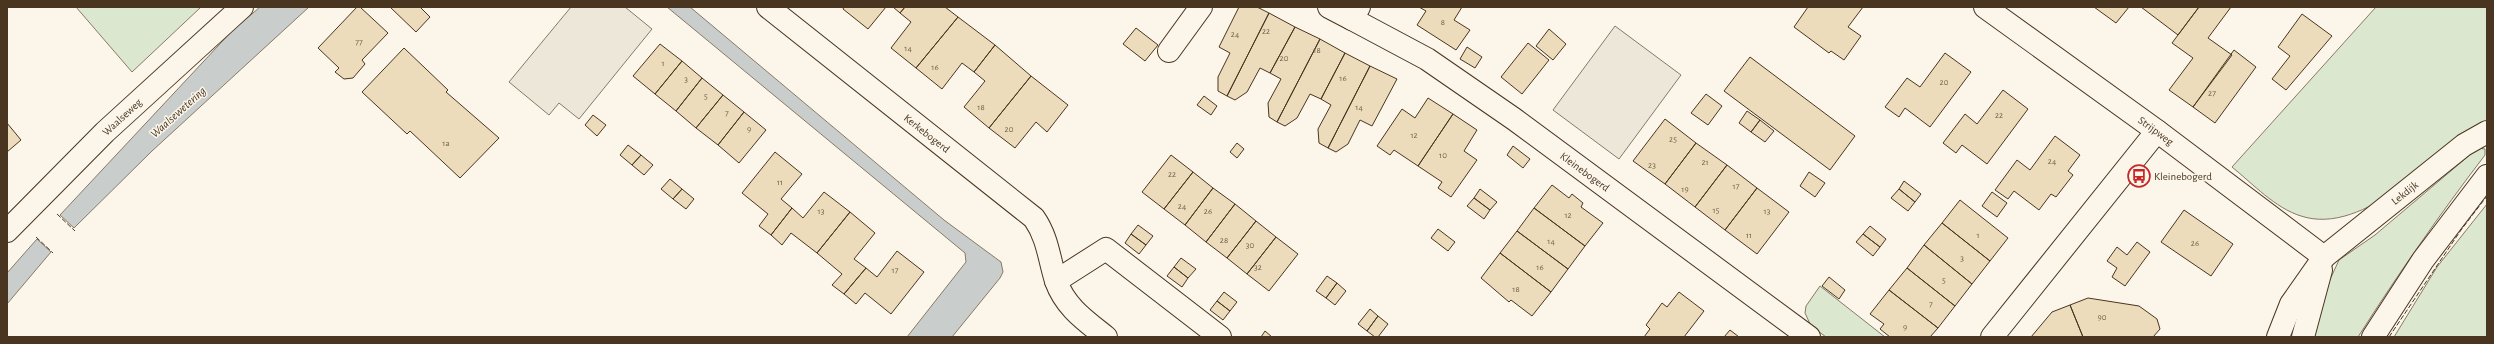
<svg xmlns="http://www.w3.org/2000/svg" width="2494" height="344" viewBox="0 0 2494 344" font-family="'Alegreya Sans',sans-serif">
	<style>
		.green { fill: #dce7d0; stroke: #887966 }
		.parking { fill: #ede7d9; stroke: #887966 }
		.water { fill: #c9cecd; stroke: #887966 }
		.building { fill: #ecdcbc; stroke: #4a3520 }
		.lines { fill: none; stroke-linecap: round; stroke-linejoin: round }
		.minor-casing { stroke: #4a3520; stroke-width: 24 }
		.tertiary-casing { stroke: #4a3520; stroke-width: 24 }
		.minor { stroke: #fbf6e9; stroke-width: 22 }
		.tertiary { stroke: #fbf6e9; stroke-width: 22 }
		.fence { stroke: #4a3520; stroke-width: 1; stroke-dasharray: 5 2; stroke-linecap: butt }
		.labels { text-anchor: middle; dominant-baseline: central; stroke-width: 3; stroke-linejoin: round; paint-order: stroke }
		.number-label { font-size: 9px; fill: #725f47 }
		.street-label { font-size: 11px; fill: #4a3520; stroke: #fbf6e9 }
		.poi-label { font-size: 11px; fill: #4a3520; stroke: #fbf6e9; text-anchor: start }
		.water-label { font-size: 12px; font-style: italic; fill: #4a3520; stroke: #fbf6e9 }
	</style>
	<rect width="100%" height="100%" fill="#fbf6e9"/>
	<path class="green" d="M76 7H201L132 72Z
		M2376 7H2487V121C2438 152 2365 237 2301 216 2275 208 2253 184 2232 167Z
		M2478 148 2485 149V155C2440 214 2398 274 2358 337H2313L2328 284 2339 260 2375 235Z
		M2487 204V337H2394L2437 267Z
		M1820 286 1885 337H1826L1811 326 1805 313 1806 306Z"/>
	<path class="parking" d="M571 7H625L652 29 579 119 559 103 549 115 509 82Z
		M1615 26 1681 75 1619 159 1553 110Z"/>
	<path class="water" d="M260 7H309L152 151 74 228 60 215 232 31Z
		M667 7H690L944 220 1001 262 1003 272 1000 278 952 337H907L966 262 965 253Z
		M37 239 51 252 7 304V273Z"/>
	<path class="building" d="M357 7H360L388 33 362 60 365 64 353 78 344 79 335 72 339 68 318 48Z
		M390 7H420L430 17 416 32Z
		M844 7H886L868 29 843 9Z
		M893 7H905L900 13Z
		M905 7H945L958 17 916 68 891 48 911 22 900 13Z
		M1239 7H1257L1269 13 1227 96 1218 91V77L1230 53 1219 47Z
		M1419 7H1462L1454 20 1470 30 1456 50 1417 25 1426 11Z
		M1808 7H1863L1848 27 1861 36 1844 60 1831 51 1829 53 1794 27Z
		M2094 7H2129L2116 23Z
		M2141 7H2199L2178 35Z
		M2199 7H2231L2208 38 2232 55 2193 107 2169 90 2193 58 2172 43Z
		M1269 13 1295 27 1270 73 1260 68 1247 92 1235 100 1227 96Z
		M2302 14 2332 36 2286 90 2272 79 2290 56 2278 47Z
		M958 17 995 45 974 72 962 63 942 89 916 68Z
		M1295 27 1320 39 1277 122 1269 117 1268 103 1281 79 1270 73Z
		M1136 28 1158 45 1145 61 1123 44Z
		M1549 29 1566 44 1553 60 1536 46Z
		M1320 39 1345 53 1321 99 1310 94 1297 118 1285 126 1277 122Z
		M1528 43 1549 60 1522 94 1501 77Z
		M660 44 682 61 655 94 633 76Z
		M995 45 1031 76 989 128 964 107 985 81 974 72Z
		M1467 47 1482 57 1475 68 1460 59Z
		M404 48 448 90 446 92 499 138 460 178 410 131 407 134 362 92Z
		M2234 50 2256 67 2215 123 2193 107Z
		M1345 53 1370 66 1328 148 1319 143 1318 129 1331 105 1321 99Z
		M1945 53 1971 72 1930 127 1905 108 1899 117 1885 107 1907 78 1920 87Z
		M1750 57 1855 136 1830 170 1724 91Z
		M682 61 702 78 676 111 655 94Z
		M1370 66 1397 79 1372 126 1360 120 1348 144 1336 152 1328 148Z
		M1031 76 1068 105 1047 132 1036 122 1015 148 989 128Z
		M702 78 723 95 696 128 676 111Z
		M2003 90 2028 109 1987 164 1962 145 1956 153 1943 143 1965 114 1977 124Z
		M1706 94 1722 106 1708 125 1691 113Z
		M723 95 744 112 718 145 696 128Z
		M1204 96 1217 106 1211 115 1197 105Z
		M1428 98 1453 114 1418 166 1394 150 1390 155 1377 146 1402 109 1415 118Z
		M1747 111 1760 120 1751 132 1739 123Z
		M744 112 766 130 739 163 718 145Z
		M1453 114 1477 130 1464 151 1477 160 1451 197 1438 188 1442 182 1418 166Z
		M593 115 606 125 597 136 585 125Z
		M1665 119 1696 143 1665 184 1633 161Z
		M1760 120 1774 131 1765 142 1751 132Z
		M7 123 21 140 7 152Z
		M2055 136 2080 155 2068 171 2073 175 2056 197 2051 194 2039 210 2014 191 2008 199 1995 190 2017 160 2030 170Z
		M1237 143 1244 149 1237 158 1230 152Z
		M1696 143 1727 165 1695 207 1665 184Z
		M628 145 641 155 632 165 620 155Z
		M1513 146 1530 159 1523 168 1507 155Z
		M775 152 802 174 781 199 792 208 771 235 759 226 768 214 742 193Z
		M641 155 653 165 644 175 632 165Z
		M1171 155 1193 172 1164 209 1142 192Z
		M1727 165 1757 188 1725 230 1695 207Z
		M1193 172 1213 188 1185 225 1164 209Z
		M1809 172 1825 183 1815 197 1800 186Z
		M670 179 682 189 673 199 661 189Z
		M1904 181 1921 194 1915 202 1899 189Z
		M1552 185 1569 198 1572 194 1583 203 1581 207 1603 223 1585 246 1534 208Z
		M1213 188 1235 204 1206 242 1185 225Z
		M1757 188 1789 212 1757 254 1725 230Z
		M682 189 694 199 686 209 673 199Z
		M1480 189 1497 202 1490 210 1474 198Z
		M1899 189 1915 202 1908 211 1891 198Z
		M824 192 850 212 817 253 791 233 782 245 771 235 792 208 803 218Z
		M1992 192 2007 203 1997 217 1982 206Z
		M1474 198 1490 210 1484 219 1467 206Z
		M1960 200 2008 238 1990 261 1942 223Z
		M1235 204 1256 221 1227 258 1206 242Z
		M1534 208 1585 246 1568 269 1517 231Z
		M2184 210 2233 244 2211 276 2161 242Z
		M850 212 875 233 854 259 866 268 844 294 832 285 842 274 817 253Z
		M1256 221 1276 237 1247 274 1227 258Z
		M1942 223 1990 261 1972 284 1924 245Z
		M1138 225 1153 236 1146 245 1131 234Z
		M1870 226 1886 239 1880 247 1863 234Z
		M1438 229 1455 242 1448 251 1431 238Z
		M1517 231 1568 269 1551 292 1500 253Z
		M1131 234 1146 245 1139 254 1125 243Z
		M1863 234 1880 247 1873 256 1856 242Z
		M1276 237 1298 254 1269 291 1247 274Z
		M2137 242 2150 252 2125 286 2112 277 2117 268 2107 261 2117 247 2127 255Z
		M1924 245 1972 284 1955 306 1907 268Z
		M897 251 924 272 891 314 865 293 856 304 844 294 866 268 877 277Z
		M1500 253 1551 292 1532 316 1511 300 1509 302 1481 278Z
		M1181 258 1196 269 1188 278 1174 267Z
		M1174 267 1188 278 1182 287 1167 276Z
		M1907 268 1955 306 1938 328 1889 290Z
		M1327 276 1337 283 1326 298 1316 291Z
		M1829 277 1845 290 1839 299 1822 286Z
		M1337 283 1346 291 1335 305 1326 298Z
		M1889 290 1938 328 1930 337H1890L1880 329 1884 324 1870 314Z
		M1224 292 1237 302 1230 311 1217 301Z
		M1679 292 1704 311 1684 337H1644L1650 329 1646 325 1662 303 1667 307Z
		M2088 298 2139 306 2157 319 2160 329 2153 337H2083L2070 305Z
		M1217 301 1230 311 1223 320 1210 310Z
		M2070 305 2083 337H2031L2052 312Z
		M1370 309 1378 316 1367 331 1358 324Z
		M1378 316 1388 324 1378 337H1375L1367 331Z
		M1730 330 1739 337H1724Z
		M1265 331 1272 337H1261Z"/>
	<g class="lines">
		<g class="minor-casing">
			<g id="minor">
				<path id="s1" d="M768 7 1034 218C1048 238 1049 259 1056 281 1065 307 1086 321 1106 337"/>
				<path d="M1329 7 1352 19 1359 7"/>
				<path id="s2" d="M1985 7 2157 131 2324 257"/>
				<path id="s3" d="M1352 19 1427 59 1514 119 1809 337"/>
				<path d="M1169 51 1201 7"/>
				<path id="s4" d="M7 231 105 132 242 7"/>
				<path d="M1056 281 1106 249 1220 337"/>
				<path d="M1992 337 2157 131"/>
				<path id="s5" d="M2278 337 2291 304 2324 257 2464 145 2487 132"/>
				<path d="M2303 337 2321 270"/>
			</g>
		</g>
		<g class="tertiary-casing">
			<path id="tertiary" d="M2373 337 2423 260 2487 176"/>
		</g>
		<use href="#minor" class="minor"/>
		<use href="#tertiary" class="tertiary"/>
		<path class="fence" d="M57 214 75 231
			M36 237 53 253
			M2389 337 2461 230 2487 196"/>
	</g>
	<defs>
		<g id="bus-ring" transform="scale(1.15)"><circle r="9.5" fill="#fbf6e9" stroke="#c62828" stroke-width="1.5"/><path d="M-5-6H5V4H4V6H2V4H-2V6H-4V4H-5ZM-3.5-4V0h7V-4ZM-3.5 1.2v1.5H-2V1.2ZM2 1.2v1.5H3.5V1.2Z" fill="#c62828"/></g>
	</defs>
	<g fill-rule="evenodd">
		<use href="#bus-ring" x="2139" y="176"/>
	</g>
	<g class="labels">
		<g class="number-label">
			<text x="1443" y="22">8</text>
			<text x="1266" y="31">22</text>
			<text x="1235" y="34">24</text>
			<text x="359" y="42">77</text>
			<text x="908" y="48">14</text>
			<text x="1317" y="50">18</text>
			<text x="1284" y="58">20</text>
			<text x="663" y="63">1</text>
			<text x="935" y="67">16</text>
			<text x="1343" y="78">16</text>
			<text x="686" y="79">3</text>
			<text x="1944" y="82">20</text>
			<text x="2212" y="93">27</text>
			<text x="706" y="96">5</text>
			<text x="981" y="107">18</text>
			<text x="1359" y="107">14</text>
			<text x="727" y="113">7</text>
			<text x="1999" y="115">22</text>
			<text x="749" y="129">9</text>
			<text x="1009" y="129">20</text>
			<text x="1414" y="135">12</text>
			<text x="1673" y="139">25</text>
			<text x="446" y="143">1a</text>
			<text x="1443" y="155">10</text>
			<text x="2052" y="161">24</text>
			<text x="1705" y="162">21</text>
			<text x="1652" y="165">23</text>
			<text x="1172" y="174">22</text>
			<text x="780" y="182">11</text>
			<text x="1736" y="186">17</text>
			<text x="1685" y="189">19</text>
			<text x="1182" y="206">24</text>
			<text x="1716" y="210">15</text>
			<text x="821" y="211">13</text>
			<text x="1208" y="211">26</text>
			<text x="1767" y="211">13</text>
			<text x="1568" y="215">12</text>
			<text x="1749" y="235">11</text>
			<text x="1978" y="235">1</text>
			<text x="1224" y="240">28</text>
			<text x="1551" y="241">14</text>
			<text x="2195" y="243">26</text>
			<text x="1250" y="245">30</text>
			<text x="1962" y="258">3</text>
			<text x="1258" y="267">32</text>
			<text x="1540" y="267">16</text>
			<text x="895" y="270">17</text>
			<text x="1944" y="280">5</text>
			<text x="1516" y="289">18</text>
			<text x="1931" y="304">7</text>
			<text x="2102" y="317">90</text>
			<text x="1905" y="327">9</text>
		</g>
		<g class="street-label">
			<text stroke="none"><textPath href="#s4" startOffset="162">Waalseweg</textPath></text>
			<text stroke="none"><textPath href="#s2" startOffset="211">Strijpweg</textPath></text>
			<text stroke="none"><textPath href="#s1" startOffset="203">Kerkebogerd</textPath></text>
			<text stroke="none"><textPath href="#s3" startOffset="279">Kleinebogerd</textPath></text>
			<text stroke="none"><textPath href="#s5" startOffset="196">Lekdijk</textPath></text>
		</g>
		<g class="poi-label">
			<text x="2154" y="176">Kleinebogerd</text>
		</g>
		<g class="water-label">
			<text transform="translate(178 112) rotate(-42)">Waalsewetering</text>
		</g>
	</g>
	<rect width="2494" height="344" fill="none" stroke="#4a3520" stroke-width="16"/>
</svg>
